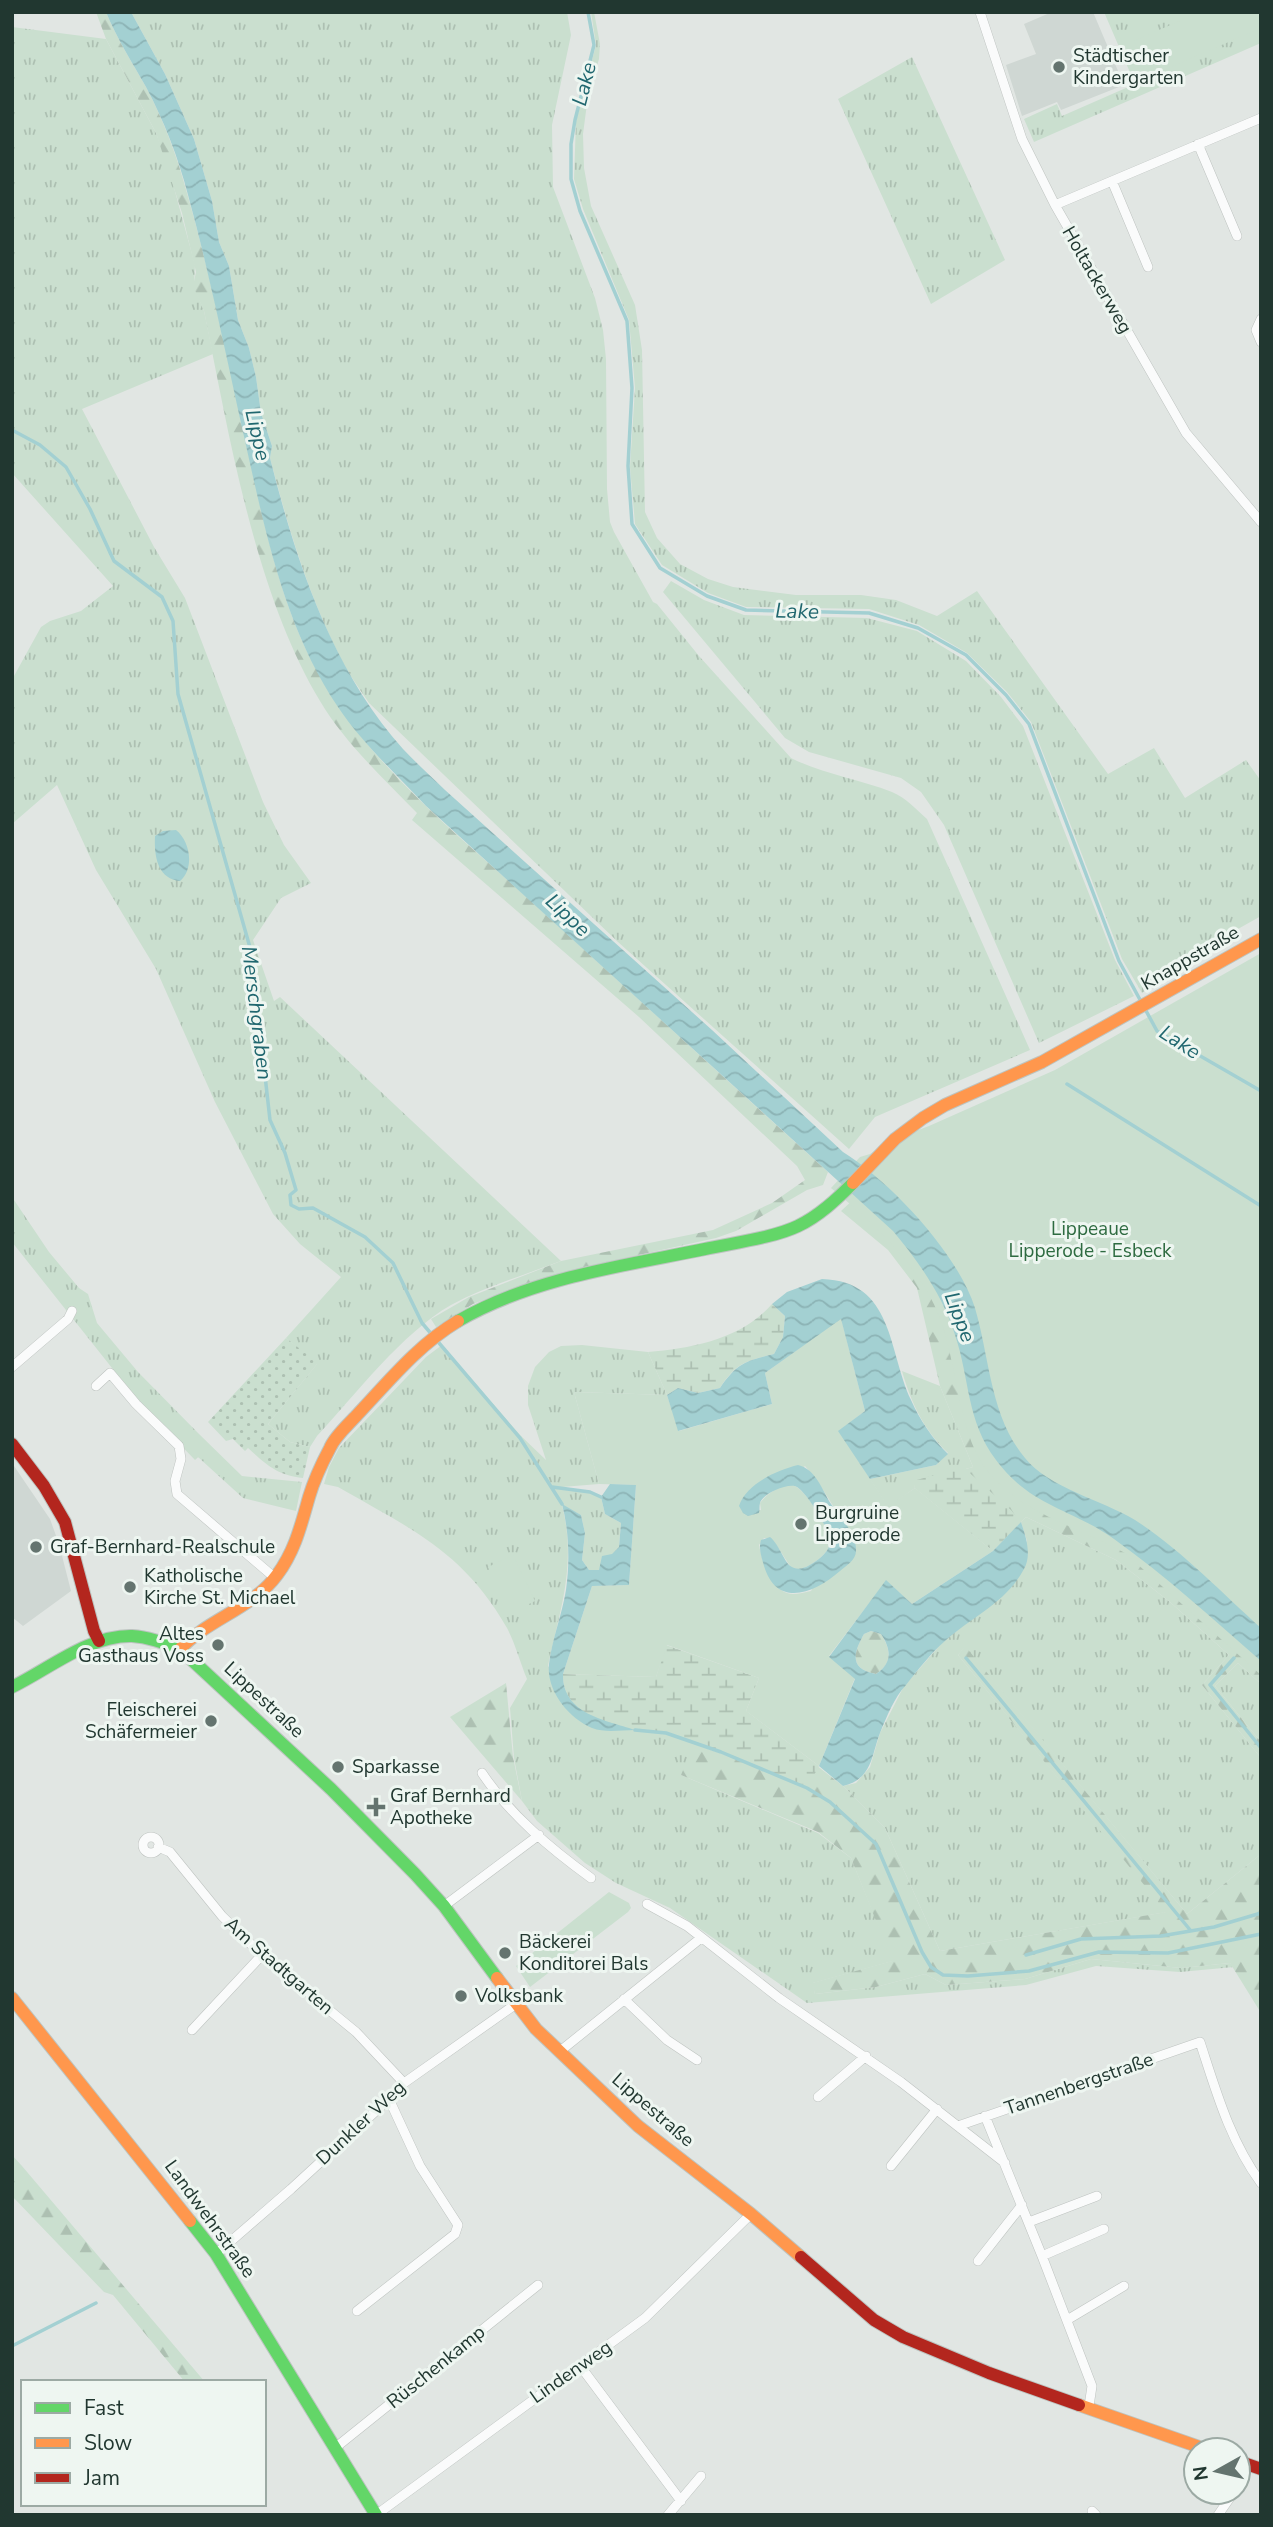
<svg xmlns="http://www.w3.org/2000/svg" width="1273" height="2527" viewBox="0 0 1273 2527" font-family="'Nunito Sans',sans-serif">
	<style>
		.built { fill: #cfd7d3 }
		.grass { fill: url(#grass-tufts) }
		.forest { fill: url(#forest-firs) }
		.wetland { fill: url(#wetland-marsh) }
		.park { fill: #cadfcf; fill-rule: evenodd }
		.garden { fill: url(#garden-dots) }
		.water { fill: url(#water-waves); fill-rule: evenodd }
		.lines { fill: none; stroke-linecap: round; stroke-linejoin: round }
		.stream { stroke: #a3d0d2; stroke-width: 3.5 }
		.street-casing { stroke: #bec3c0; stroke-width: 10 }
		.fast-casing { stroke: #bdc4c0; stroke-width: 14 }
		.slow-casing { stroke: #bdc4c0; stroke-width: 14 }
		.jam-casing { stroke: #bdc4c0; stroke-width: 14 }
		.street { stroke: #fafbfb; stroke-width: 9 }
		.fast { stroke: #63d668; stroke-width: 12 }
		.slow { stroke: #ff974d; stroke-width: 12 }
		.jam { stroke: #b3261e; stroke-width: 12 }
		.poi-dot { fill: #64746f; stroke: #eef6f1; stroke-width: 2.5 }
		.labels { text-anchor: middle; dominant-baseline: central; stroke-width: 6; stroke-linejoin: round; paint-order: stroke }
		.poi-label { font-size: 19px; fill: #213730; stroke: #eef6f1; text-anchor: start }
		.street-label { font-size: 19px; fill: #213730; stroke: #eef6f1 }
		.park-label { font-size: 19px; fill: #2e6b41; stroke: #eef6f1 }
		.water-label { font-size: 21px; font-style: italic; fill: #20676f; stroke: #eef6f1 }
	</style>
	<defs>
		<pattern id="grass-tufts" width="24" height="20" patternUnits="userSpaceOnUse" patternTransform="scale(1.75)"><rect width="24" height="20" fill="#cadfcf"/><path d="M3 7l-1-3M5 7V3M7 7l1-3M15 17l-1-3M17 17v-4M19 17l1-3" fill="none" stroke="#adc0b2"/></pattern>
		<pattern id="forest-firs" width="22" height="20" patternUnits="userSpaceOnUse" patternTransform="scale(1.75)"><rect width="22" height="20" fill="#cadfcf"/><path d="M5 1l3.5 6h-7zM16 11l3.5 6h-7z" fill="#adc0b2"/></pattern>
		<pattern id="wetland-marsh" width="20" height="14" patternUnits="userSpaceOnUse" patternTransform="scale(1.75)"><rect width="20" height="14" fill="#cadfcf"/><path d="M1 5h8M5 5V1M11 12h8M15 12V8" fill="none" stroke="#adc0b2"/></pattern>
		<pattern id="garden-dots" width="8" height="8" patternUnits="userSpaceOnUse" patternTransform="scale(1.75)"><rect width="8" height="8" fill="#cadfcf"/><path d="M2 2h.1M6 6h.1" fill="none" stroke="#adc0b2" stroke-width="1.8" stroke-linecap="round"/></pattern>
		<pattern id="water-waves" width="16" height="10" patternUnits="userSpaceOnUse" patternTransform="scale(1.75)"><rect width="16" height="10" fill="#a3d0d2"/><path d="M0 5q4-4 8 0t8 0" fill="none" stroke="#8cb3b5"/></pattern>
	</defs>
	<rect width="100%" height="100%" fill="#e1e6e3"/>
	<path class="built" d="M1052 12H1093L1124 85 1061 110 1057 102 1022 116 1006 65 1036 54 1024 24Z
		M12 1463 50 1519 59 1544 71 1591 23 1626 12 1617Z"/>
	<path class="grass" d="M131 12H567L571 35 552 125 553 187 595 298 603 330 606 359 607 489 610 522 614 532 653 602 657 604 699 656 791 758C823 774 859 779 892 792 906 798 916 809 927 819L1030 1050 875 1117 849 1149 618 942 369 703C359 688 348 673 340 657 308 594 288 527 270 458L272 446 261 413 256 377 249 348 238 320 229 266 219 242 212 201 194 139 165 74Z
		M591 12H594L600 44 599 59 588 96 583 134 584 168 591 206 635 305 642 350 645 512 657 538 680 564 708 579 733 587 796 595H861L896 600 937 616 977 591 1108 774 1154 748 1185 798 1246 760 1261 781V916L1151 978 1154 985 1142 993 1122 959 1031 722 1007 692 967 653 919 625 869 609 746 607 708 593 662 565 635 524 630 467 635 388 629 320 583 209 574 179 576 121 596 45Z
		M1104 12H1261V43L1034 142 1024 119 1057 104 1062 116 1135 84Z
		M12 27 106 39 156 133 167 162 195 265 194 286 204 311 213 354 82 409 154 547 185 598 263 802 284 845 311 883 281 898 253 940 274 1001 280 997 561 1261C524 1275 485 1287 451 1305 402 1333 356 1394 317 1436L310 1447 290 1442 268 1424 317 1364 286 1338 341 1277 300 1244 273 1214 215 1102 156 969 96 870 57 785 12 824V674L14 676 41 627 50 621 81 611 113 586 12 473Z
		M912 57 1005 260 931 304 838 99Z
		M671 581 704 600 744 615 867 618 917 631 966 661 1001 697 1023 726 1115 960 1134 996 1039 1043 944 825 921 792 901 778 809 752 785 738 663 592Z
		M12 1197 49 1252 79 1288 88 1294 97 1323 138 1372 198 1433 242 1476 302 1482 296 1511 243 1498 198 1457 195 1460 139 1402 12 1242Z
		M442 1345 520 1435 546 1460 528 1405V1386L535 1367 549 1352 561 1346 582 1345 648 1352 667 1395 574 1392 599 1484 562 1487 590 1492 601 1497 605 1514 621 1523 619 1547 600 1570H589L582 1560 585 1533 581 1515 562 1505C577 1564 560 1610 548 1666L592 1727C634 1735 679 1725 722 1720L681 1775 818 1833 851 1858 893 1961 813 1983 815 1994 876 1987 925 1974 946 1985 1025 1979 1091 1959 1181 1968 1230 1963 1234 1967 1180 1972 1096 1966 1026 1985 807 2003 670 1908 616 1883 585 1863 537 1821 522 1801 514 1758 510 1708 527 1679C520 1662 515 1643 507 1628 463 1551 411 1529 338 1487L324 1484 329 1467 339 1448 426 1357Z
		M902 1371 940 1386 973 1467 914 1483 915 1488 888 1507 870 1479 936 1465 948 1453C924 1430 911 1403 902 1371Z
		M1026 1517 1116 1560 1170 1602 1229 1655 1202 1685 1261 1758V1854L1187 1914 965 1647 958 1655 1167 1912 940 1951 885 1828 843 1786 856 1783 870 1767 880 1733 904 1686 942 1643 965 1624 1027 1541 1021 1522Z
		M1238 1663 1261 1684V1742L1215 1686Z"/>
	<path class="forest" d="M96 12H106C117 39 132 62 146 87 164 121 177 156 187 193 213 283 231 377 252 470 268 540 284 614 321 678 372 768 459 835 534 904 632 993 730 1083 828 1172L823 1185 807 1190 736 1231 716 1238 584 1267 515 1288 473 1304 436 1327 431 1319 469 1297 561 1261 713 1230 772 1203 805 1180 797 1166 639 1017 412 820 417 813C383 778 345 743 320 701 255 593 229 435 204 311L193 286 196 272 182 213 156 133 106 39Z
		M856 1197 893 1231 1092 1526 1261 1661V1684L1238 1663 1215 1686 1261 1742V1758L1202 1685 1229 1655 1170 1602 1116 1560 1026 1517 993 1551 915 1488 914 1483 973 1467 940 1386 917 1288 888 1250 841 1211Z
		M871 1631 881 1634C891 1650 893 1663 876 1674 848 1669 854 1652 864 1634Z
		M965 1646 1187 1914 1261 1854V2013L1230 1963 1181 1968 1091 1959 1025 1979 946 1985 925 1974 876 1987 815 1994 812 1983 892 1961 851 1858 818 1832 681 1775 694 1744 742 1761 746 1711 843 1786 885 1828 940 1951 1166 1912 958 1655Z
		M506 1683 513 1757 522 1801 450 1717Z
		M12 2155 22 2166 205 2382H185L113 2295 104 2292 12 2196Z"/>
	<path class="wetland" d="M772 1304 785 1316 783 1337 774 1354C746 1361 736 1363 720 1388L698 1393 678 1388 667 1395 648 1352C693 1348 741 1339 772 1304Z
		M963 1467 1011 1510 1021 1522 993 1551 915 1488 913 1481Z
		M666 1645 759 1678 746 1711 819 1766 807 1788C760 1772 716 1748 668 1734 658 1731 646 1732 636 1730 622 1728 603 1723 590 1716 574 1707 562 1693 563 1674L656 1677Z"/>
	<path class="park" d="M1200 12H1261V28L1150 76 1134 41Z
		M1261 953V1675L1125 1553C1079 1527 1023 1514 989 1473 960 1439 957 1370 943 1327 925 1270 876 1225 831 1188L860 1157 870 1154 887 1142 929 1126 1055 1070Z
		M841 1318 865 1411 839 1431 888 1506 915 1488 993 1551 912 1604 886 1581 829 1656 855 1678 819 1766 746 1711 759 1678 667 1645 656 1677 563 1674 592 1586 629 1585 636 1485 599 1484 574 1392 667 1395 679 1431 772 1404 765 1373ZM805 1466C822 1485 834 1509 849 1530L811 1591C805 1592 799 1594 793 1594 772 1594 762 1561 759 1545L764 1538H770C779 1545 787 1565 793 1568 799 1571 807 1567 813 1563 820 1559 829 1551 830 1543 831 1530 805 1487 792 1485 781 1483 766 1495 760 1503L761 1510 743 1513Z
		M513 1555 535 1601 511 1613 488 1567Z
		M609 1892 629 1903 631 1908 628 1912 530 1987 516 1966Z"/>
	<path class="garden" d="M286 1338 318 1363 268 1424 290 1442 310 1447 303 1478C277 1475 267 1465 248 1448L245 1451 233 1439 226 1441 208 1422Z"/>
	<path class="water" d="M106 12H131L165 74 194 139 212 201 219 242 229 266 238 320 249 348 256 377 261 413 272 446 270 458C296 561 331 668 403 749 416 763 431 776 445 790L712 1030 843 1152C891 1182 958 1254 975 1308 990 1359 990 1416 1025 1458 1049 1488 1102 1500 1135 1520 1179 1548 1222 1593 1261 1628V1661C1213 1619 1166 1576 1114 1539 1071 1508 1031 1507 996 1460 966 1420 970 1379 955 1335 943 1296 919 1262 893 1231L426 806C396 774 362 743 338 707 288 633 268 544 249 459 229 371 212 282 188 195 178 157 164 121 146 87 132 62 117 39 106 12Z
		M176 830C190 841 195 868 180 881 157 879 154 855 155 836L163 831Z
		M822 1279C894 1281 888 1351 911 1400 920 1420 932 1438 948 1454L936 1465 870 1479 838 1431 865 1411 841 1319 765 1373 772 1404 678 1431 667 1395 678 1388 698 1393 720 1388C737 1363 746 1361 774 1354L783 1337 785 1316 772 1304 787 1292Z
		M798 1465C816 1469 822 1490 831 1504 840 1517 857 1534 856 1551 856 1560 846 1566 840 1571 815 1593 777 1609 764 1566 762 1558 758 1549 761 1540L770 1537C780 1545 784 1563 792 1567 799 1571 807 1567 813 1563 820 1559 829 1551 830 1543 831 1531 807 1493 797 1487 789 1482 762 1494 760 1503 759 1506 760 1510 759 1513L748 1516 743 1513 739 1506C746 1484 777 1470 798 1465Z
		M610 1484 636 1485 629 1585 592 1586 563 1674C562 1714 605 1720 635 1730 621 1730 605 1733 592 1728 568 1718 546 1690 549 1664 552 1639 562 1615 566 1590 570 1562 569 1531 562 1504L581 1515 585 1533 582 1560 589 1570H599L602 1556 612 1554 619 1547 621 1523 605 1514 601 1497Z
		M1021 1522C1026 1537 1032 1555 1024 1569 1006 1603 973 1616 945 1641 932 1652 917 1671 906 1685 894 1698 887 1716 880 1733 871 1757 872 1779 843 1786L819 1766 855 1679 829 1657 886 1580 912 1604 993 1551ZM871 1631 881 1634C891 1649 893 1663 876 1674 848 1669 854 1652 864 1634Z"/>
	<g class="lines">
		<path class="stream" d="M588 12 594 45 575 120 571 144V179L580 211 627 321 632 388 628 466 632 524 660 568 707 596 746 610 869 613 918 628 966 655 1006 695 1029 724 1119 961 1157 1031 1261 1091
			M12 430 40 445 66 467 90 509 114 561 162 597 173 621 178 694 251 951 270 1120 285 1153 296 1190 290 1195 291 1205 299 1209 313 1208 365 1237 393 1263 422 1323 520 1438 562 1504
			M1067 1084 1261 1206
			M552 1487 590 1492 601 1497
			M966 1658 1191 1931
			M1234 1658 1210 1685 1261 1748
			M635 1730 666 1733 721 1752 807 1788 830 1802 876 1844 922 1952 931 1967 943 1975 968 1976 1029 1971 1099 1952 1168 1953 1261 1934
			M1026 1955 1081 1939 1161 1936 1214 1927 1261 1913
			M12 2346 96 2303"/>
		<g class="street-casing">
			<path id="street" d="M980 12 1022 139 1055 205 1186 433 1261 522
				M1198 144 1237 236
				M1112 181 1148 267
				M1055 205 1261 118
				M1261 319 1256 330 1261 342
				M12 1367 68 1319 72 1311
				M96 1386 110 1373 136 1404 179 1446 181 1459 175 1481 177 1494 275 1578
				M482 1773C510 1815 551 1849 591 1878
				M143 1845a8 8 0 1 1 16 0a8 8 0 1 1-16 0Z
				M158 1847 170 1852 222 1916 262 1955 356 2032 404 2083
				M647 1904 687 1926 779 1998 901 2082 1005 2163
				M444 1906 539 1835
				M624 1999 667 2040 697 2060
				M192 2030 262 1955
				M559 2052 701 1938
				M818 2097 866 2056
				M985 2116 1042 2256 1092 2386 1089 2406
				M958 2126 1200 2042C1216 2091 1230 2141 1261 2183
				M891 2166 937 2109
				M1029 2222 1097 2196
				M216 2254 291 2189 389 2099 404 2083 516 2004
				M1042 2256 1104 2229
				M978 2261 1022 2205
				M357 2311 455 2234 458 2225 420 2166 389 2099
				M1067 2320 1124 2286
				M581 2367 681 2501
				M335 2448 538 2285
				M1238 2484 1247 2464
				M1092 2511 1096 2515
				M376 2515 645 2318 751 2214
				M668 2515 701 2476
				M1218 2515 1234 2492"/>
		</g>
		<g class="fast-casing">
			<path id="fast" d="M458 1321C532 1278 622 1266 705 1249 732 1243 773 1238 798 1226 819 1216 837 1199 853 1183
				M12 1687C49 1669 89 1635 132 1636 149 1637 164 1643 180 1649L331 1789 415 1874 444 1906 497 1978
				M190 2221 216 2254 376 2515"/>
		</g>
		<g class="slow-casing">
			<path id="slow" d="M853 1183 895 1139 923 1118 945 1105 1042 1062 1261 939
				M180 1649C208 1619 253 1608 277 1575 295 1551 301 1525 309 1497 314 1480 322 1463 330 1448 335 1436 348 1425 357 1415 389 1381 418 1345 458 1321
				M497 1978 536 2029 638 2126 751 2214 801 2257
				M12 1998 190 2221
				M1079 2405 1208 2450"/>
		</g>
		<g class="jam-casing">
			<path id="jam" d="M12 1444 44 1486 65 1522 94 1631 99 1641
				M801 2257 874 2320 903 2337 989 2373 1079 2405
				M1238 2461 1261 2469"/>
		</g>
		<use href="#street" class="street"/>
		<use href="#fast" class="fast"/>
		<use href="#slow" class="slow"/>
		<use href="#jam" class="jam"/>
	</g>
	<g class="poi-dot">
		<circle cx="1059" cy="67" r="7"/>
		<circle cx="801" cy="1524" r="7"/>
		<circle cx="36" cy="1547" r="7"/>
		<circle cx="130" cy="1587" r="7"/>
		<circle cx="218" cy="1645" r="7"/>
		<circle cx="211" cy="1721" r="7"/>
		<circle cx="338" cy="1767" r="7"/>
		<path d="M372.5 1796.5h7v7h7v7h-7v7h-7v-7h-7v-7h7z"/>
		<circle cx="505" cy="1953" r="7"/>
		<circle cx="461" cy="1996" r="7"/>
	</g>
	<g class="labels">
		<g class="poi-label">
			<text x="1073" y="56">Städtischer<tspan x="1073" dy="22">Kindergarten</tspan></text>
			<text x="815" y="1513">Burgruine<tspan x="815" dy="22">Lipperode</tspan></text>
			<text x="50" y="1547">Graf-Bernhard-Realschule</text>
			<text x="144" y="1576">Katholische<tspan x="144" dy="22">Kirche St. Michael</tspan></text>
			<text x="204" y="1634" text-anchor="end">Altes<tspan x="204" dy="22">Gasthaus Voss</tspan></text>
			<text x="197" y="1710" text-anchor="end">Fleischerei<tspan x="197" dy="22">Schäfermeier</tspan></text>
			<text x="352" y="1767">Sparkasse</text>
			<text x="390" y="1796">Graf Bernhard<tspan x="390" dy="22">Apotheke</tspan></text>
			<text x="519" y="1942">Bäckerei<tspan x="519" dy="22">Konditorei Bals</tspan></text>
			<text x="475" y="1996">Volksbank</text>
		</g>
		<g class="street-label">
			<text transform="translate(1097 280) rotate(60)">Holtackerweg</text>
			<text transform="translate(1190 958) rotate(-30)">Knappstraße</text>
			<text transform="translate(264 1700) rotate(43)">Lippestraße</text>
			<text transform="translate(279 1966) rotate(41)">Am Stadtgarten</text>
			<text transform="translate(1079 2084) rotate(-19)">Tannenbergstraße</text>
			<text transform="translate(653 2110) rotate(41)">Lippestraße</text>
			<text transform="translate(361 2123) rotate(-43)">Dunkler Weg</text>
			<text transform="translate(210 2219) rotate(54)">Landwehrstraße</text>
			<text transform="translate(436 2367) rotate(-39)">Rüschenkamp</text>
			<text transform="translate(571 2372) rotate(-35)">Lindenweg</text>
		</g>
		<g class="park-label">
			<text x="1090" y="1229">Lippeaue<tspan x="1090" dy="22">Lipperode - Esbeck</tspan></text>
		</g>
		<g class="water-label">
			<text transform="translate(584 84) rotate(-76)">Lake</text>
			<text transform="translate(258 435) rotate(77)">Lippe</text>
			<text transform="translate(797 611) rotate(1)">Lake</text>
			<text transform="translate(568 915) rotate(43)">Lippe</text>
			<text transform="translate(257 1013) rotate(83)">Merschgraben</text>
			<text transform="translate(1180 1042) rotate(33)">Lake</text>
			<text transform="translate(960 1317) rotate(69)">Lippe</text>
		</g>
	</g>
	<rect width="1273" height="2527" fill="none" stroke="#213730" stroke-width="28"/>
	<rect x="21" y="2380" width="245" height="126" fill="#eef6f1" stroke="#9caaa4" stroke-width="2"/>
	<rect x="35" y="2403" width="35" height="10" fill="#63d668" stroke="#9caaa4" stroke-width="2"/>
	<text x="84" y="2415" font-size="21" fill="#213730">Fast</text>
	<rect x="35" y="2438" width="35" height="10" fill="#ff974d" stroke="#9caaa4" stroke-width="2"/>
	<text x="84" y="2450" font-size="21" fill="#213730">Slow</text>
	<rect x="35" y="2473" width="35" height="10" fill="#b3261e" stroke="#9caaa4" stroke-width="2"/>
	<text x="84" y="2485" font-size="21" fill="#213730">Jam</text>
	<g transform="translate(1217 2471) rotate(262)"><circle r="33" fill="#eef6f1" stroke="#9caaa4" stroke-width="2"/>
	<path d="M0-5L12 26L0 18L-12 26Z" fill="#64746f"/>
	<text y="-10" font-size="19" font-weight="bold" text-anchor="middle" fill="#213730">N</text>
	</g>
</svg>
